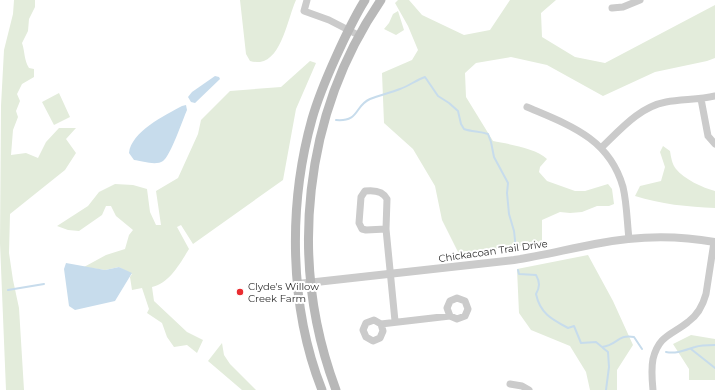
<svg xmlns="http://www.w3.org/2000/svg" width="715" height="390" viewBox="0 0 715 390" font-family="Montserrat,sans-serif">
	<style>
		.green { fill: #e3ecdb }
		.water { fill: #c7dcec }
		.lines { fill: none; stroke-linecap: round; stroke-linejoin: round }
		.stream { stroke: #c7dcec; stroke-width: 2 }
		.minor { stroke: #cbcbcb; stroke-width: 7 }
		.tertiary { stroke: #cbcbcb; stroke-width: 8 }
		.secondary { stroke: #b8b8b8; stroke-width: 9 }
		.poi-dot { fill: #e92c30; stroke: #fff; stroke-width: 1.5 }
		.labels { text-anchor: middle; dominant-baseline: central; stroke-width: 4; stroke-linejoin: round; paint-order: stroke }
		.street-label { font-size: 10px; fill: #2e2e2e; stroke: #fff }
		.poi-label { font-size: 10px; fill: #2e2e2e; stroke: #fff; text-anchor: start }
	</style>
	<rect width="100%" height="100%" fill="#fff"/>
	<path class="green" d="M14 0H35V7L29 19 28 31 22 43C25 52 24 60 29 68L34 69V77L22 84 17 94 20 101 16 111 18 117 13 130 11 155 26 153 38 158 46 142 59 128H76L66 139 76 153 65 170 10 214 9 253 13 280 19 308 24 390H6L0 243 1 106 4 50 13 14Z
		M240 0H296C288 17 282 59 260 62 257 62 253 62 250 61L246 54Z
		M398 0H409L422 15 464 35 490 30 510 0H556L541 13 542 37 575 57 605 63 715 5V58L707 61 655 72 603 96 547 65 511 57 476 63 465 73 466 97 493 141C508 144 536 148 547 159L540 167 539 172 547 181 575 191H585L608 184 612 189 614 204 609 206H597L582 212 570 213 560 212 542 220V243L459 254 442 220 435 186 413 149 384 123 382 73 412 60 418 50 408 26 395 3Z
		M398 11 404 30 396 35 384 29 389 23 393 14Z
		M310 61 316 63 296 109 283 180 193 244 181 225 177 227 189 249C181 262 169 284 152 287L154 301 187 332 203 340 197 353 187 345 174 347 167 337 162 323 147 313 149 309 142 288 132 290 130 277 132 274 119 267 105 270 84 267 106 255 125 249 129 235 133 230 116 216 111 206H106L102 215 79 231 68 230 57 226 88 206 99 192 115 184 133 185 147 189 150 212 156 225H161L156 191 178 178 198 134 201 120 230 91 281 87Z
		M59 93 70 117 54 125 42 102Z
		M663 146 670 151C671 157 672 164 676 169 684 179 703 188 715 191V208C688 207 660 204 635 196L640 186 661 181 665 167 660 152Z
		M588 255 613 301 633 345 617 370V390H590L586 372 570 346 531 330 519 313 517 269Z
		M691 335 715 339V380H689V369L673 344Z
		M222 343 224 355 230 364 256 390H242L208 361Z"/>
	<path class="water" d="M215 76 219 77 220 79 195 103 191 102 188 97 192 92Z
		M186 105 187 110C183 119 170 157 163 161 156 166 142 161 134 160L129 153C131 132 165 115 182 106Z
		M66 263 105 270 119 267 132 273 115 301 75 310 69 306 64 269Z"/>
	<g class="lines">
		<path class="stream" d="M336 120C360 122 354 106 370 99 380 95 390 93 400 89 409 86 416 80 425 77L438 96 449 103 458 111 461 124 464 129C472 132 479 131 488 134L491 142 494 157 508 183 507 193 509 214 514 231 516 249
			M518 270 519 274 536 275C540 282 540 287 536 294 540 313 551 319 568 328L574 326 581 343 596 342 602 347C618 345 617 334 634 337L642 349
			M8 290 44 284
			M603 348 608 352 609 367 606 390
			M691 349 715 368
			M666 352C677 354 685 350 695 347 701 345 708 345 715 345"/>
		<path class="minor" d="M307 0 304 11 329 20 360 36
			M612 8 623 7 640 0
			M701 99 708 136 715 144
			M527 107C569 125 609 138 623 187 627 204 627 222 629 239
			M601 148C620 130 639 107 666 102 682 99 699 100 715 96
			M365 191C373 190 383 191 387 199L386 229 366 230 362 229 359 223 361 197Z
			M386 229 395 321
			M381 324 383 331 380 338 373 341 366 337 363 330 366 323 374 320 381 324 450 316 457 319 465 316 468 309 465 301 457 298 450 301 447 308 450 316
			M510 384 522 386 529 390
			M653 390C652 380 651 369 653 359 659 335 672 335 688 322 698 315 703 305 706 294L714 242"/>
		<path class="tertiary" d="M298 284 514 260C541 256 568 249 595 244 634 236 676 235 715 242"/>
		<path class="secondary" d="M322 390C289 307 288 205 312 119 318 98 326 79 335 59 344 39 353 19 365 0
			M336 390C288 262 303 114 381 0"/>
	</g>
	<circle class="poi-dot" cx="240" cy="292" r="4"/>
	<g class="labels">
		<g class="street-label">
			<text transform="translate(493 251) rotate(-8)">Chickacoan Trail Drive</text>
		</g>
		<g class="poi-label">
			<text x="248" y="286">Clyde's Willow<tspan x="248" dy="12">Creek Farm</tspan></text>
		</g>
	</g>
</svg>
